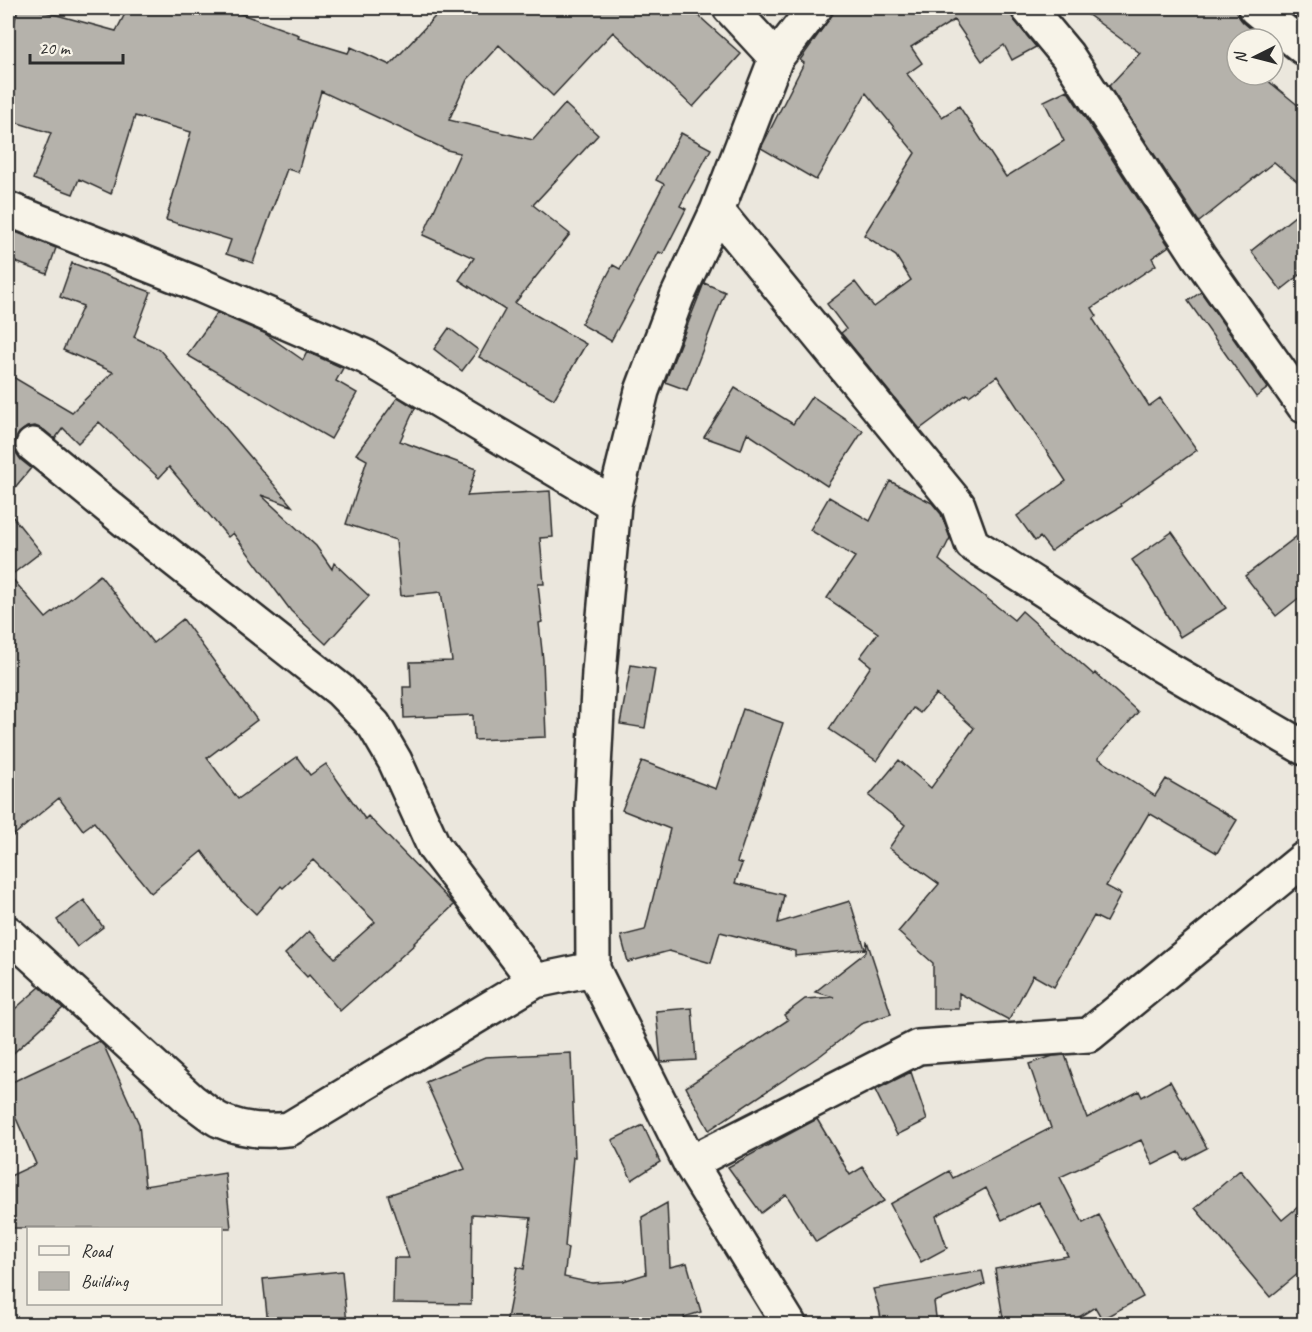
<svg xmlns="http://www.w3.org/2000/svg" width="1312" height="1332" viewBox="0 0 1312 1332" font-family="Caveat,sans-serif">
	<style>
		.building { fill: #b5b2ab; stroke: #2b2b2b; stroke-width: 1.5 }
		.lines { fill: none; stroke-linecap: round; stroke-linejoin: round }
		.minor-casing { stroke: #2b2b2b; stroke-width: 38 }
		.minor { stroke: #f7f3e8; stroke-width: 33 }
	</style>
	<rect width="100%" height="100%" fill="#ebe7dd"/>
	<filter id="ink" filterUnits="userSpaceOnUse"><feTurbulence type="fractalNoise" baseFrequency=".0167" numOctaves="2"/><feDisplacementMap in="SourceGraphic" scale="12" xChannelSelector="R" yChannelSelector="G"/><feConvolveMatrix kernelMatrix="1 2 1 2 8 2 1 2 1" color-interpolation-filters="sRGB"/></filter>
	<g filter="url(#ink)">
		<path class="building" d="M18 8H31L116 31 128 8H225L299 35 298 38 348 53 351 47 390 65 443 8H690L741 54 693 107 613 32 553 96 499 45 467 80 449 120 533 140 565 104 598 135 533 205 570 234 515 303 586 344 554 399 479 357 505 310 459 280 474 258 423 235 460 153 447 150 321 91 298 172 287 169 253 263 226 254 231 240 166 220 191 132 135 116 111 194 79 179 73 194 33 179 51 133 8 120V47Z
			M837 8H1010L1014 20 1036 47 1012 60 1004 45 982 61 954 20 911 47 922 63 907 74 942 117 959 106 1006 177 1064 141 1044 101 1067 90 1169 246 1152 258 1156 265 1092 308 1097 316 1093 319 1149 406 1160 398 1197 450 1121 504 1122 506 1073 535 1051 551 1040 537 1035 541 1017 516 1066 481 997 376 969 396 967 394 920 429 841 333 846 329 827 304 855 282 874 307 911 280 896 256 864 235 915 153 866 93 816 180 761 148 804 63 800 60Z
			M1079 8H1237L1238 15 1243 22 1263 39H1237V75H1261L1305 111V188L1274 162 1199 222 1109 86 1140 53Z
			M681 133 711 149 680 206 686 209 663 254 659 252 611 341 581 324 613 265 620 269 664 184 656 180Z
			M1305 208V271L1281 290 1251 251Z
			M8 229 56 248 47 274 8 259Z
			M72 263 151 292 134 337 159 349 292 506 261 495 316 546 332 569 334 563 369 596 326 644 291 611 233 533 228 537 169 467 159 478 99 422 78 443 63 428 55 439 44 430 35 426 27 427 19 433 15 441V451L21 460 31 468 8 496V374L72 412 113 372 63 350 83 306 60 297Z
			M704 283 725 292 687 390 665 382Z
			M1201 292 1268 388 1256 397 1188 301Z
			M217 313 264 333 303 360 307 352 343 368 336 381 357 393 331 439 187 355Z
			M449 328 478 350 462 371 434 349Z
			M735 388 793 424 812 396 863 431 827 486 747 433 741 450 704 437Z
			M398 397 415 408 400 441 476 469 467 496 550 491 553 537 540 538 544 584H538L542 622 539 623 543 660 546 737 474 740 473 715 404 718 403 687H411L410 662 452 661 441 592 401 596 396 540 346 524 367 460 356 454Z
			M890 481 932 503 941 514 950 538 939 560 1014 620 1022 611 1094 675 1095 673 1138 712 1098 758 1155 796 1166 779 1237 820 1217 853 1149 813 1106 886 1121 894 1106 922 1094 916 1054 987 1033 975 1009 1020 959 993V1009H933V963L898 932 939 884 889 848 905 825 869 796 899 760 931 788 974 728 936 694 920 713 913 708 877 761 829 729 871 666 860 657 878 633 827 598 855 557 810 530 829 497 870 521Z
			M8 511 41 552 10 576 46 618 100 575 153 643 183 619 257 720 207 758 238 799 297 757 310 775 326 764 365 819 368 816 454 905 414 943 415 944 340 1011 309 975 307 977 285 954 309 931 335 958 375 922 313 860 283 888 281 886 256 914 230 889 202 851 151 893 94 822 83 830 59 798 8 840Z
			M1305 530V593L1276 616 1245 576Z
			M1172 532 1226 608 1180 637 1148 583 1132 560Z
			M631 665 655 669 645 728 620 724Z
			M743 709 783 723 737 862 742 864 735 883 784 895 778 923 850 901 865 949 795 956V951L720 932 711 963 669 951 628 962 621 936 645 930 670 829 622 810 642 761 716 789Z
			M84 900 103 927 77 947 57 920Z
			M867 941 891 1014 861 1024 821 1055 709 1130 686 1087 788 1020 784 1015 805 999 834 997 815 992 866 952Z
			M40 987 63 1008 8 1058V1015Z
			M692 1008 696 1060 661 1062 656 1011Z
			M99 1041 104 1046 139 1124 145 1186 225 1173 231 1228H8V1177L36 1164 8 1100V1084Z
			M571 1053 575 1157H573L565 1247 568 1248 564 1277 592 1283 623 1281 646 1274 642 1217 667 1203 670 1267 687 1263 701 1312 684 1317 686 1324H506L517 1267 524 1269 531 1218 472 1214 471 1304 393 1303 394 1258H409L388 1195 465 1169 426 1082 485 1057Z
			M1065 1055 1087 1118 1139 1091 1142 1097 1170 1081 1207 1148 1184 1160 1179 1152 1153 1165 1141 1140 1060 1177 1083 1223 1099 1215 1143 1297 1102 1319 1095 1307 1068 1324H1004L995 1269 1068 1256 1039 1202 1002 1220 986 1188 936 1216 947 1248 921 1262 890 1204 949 1171 953 1178 1051 1128 1029 1064 1053 1056Z
			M911 1072 927 1120 897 1135 875 1090Z
			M817 1119 850 1175 863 1167 884 1201 816 1242 786 1194 761 1213 728 1167Z
			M643 1125 660 1162 632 1180 612 1140Z
			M1240 1170 1282 1220 1305 1201V1268L1270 1297 1195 1208Z
			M342 1271 347 1324H268L263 1279Z
			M982 1271 985 1284 934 1302 937 1324H882L879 1308 873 1289Z"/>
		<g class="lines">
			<g class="minor-casing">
				<path id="minor" d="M730 8 776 58
					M1028 8 1067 55 1199 257 1304 406
					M1255 8 1304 48
					M8 209 202 286 366 357 614 504
					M717 211 958 505 972 544 1161 665 1304 748
					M33 445 127 522 340 690 374 725 395 761 434 847 535 981
					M8 933 192 1101C201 1107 210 1115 219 1120 241 1130 265 1132 289 1129L535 981 593 969
					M690 1163 918 1047 1089 1035 1304 859
					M789 1324 690 1163 593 969 592 806 599 672 614 504 642 391 677 297 717 211 776 58 815 8"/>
			</g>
			<use href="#minor" class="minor"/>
		</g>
	</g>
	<rect width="1312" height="1332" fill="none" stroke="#f7f3e8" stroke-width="30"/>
	<rect x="15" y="15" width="1282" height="1302" fill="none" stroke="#2b2b2b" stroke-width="2" filter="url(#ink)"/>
	<rect x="27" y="1227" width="195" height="78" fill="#f7f3e8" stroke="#a5a39c" stroke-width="1.5"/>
	<rect x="39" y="1246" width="30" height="9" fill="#f7f3e8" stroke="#a5a39c" stroke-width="1.5"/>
	<text x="81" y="1257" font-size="18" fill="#2b2b2b">Road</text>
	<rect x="39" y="1272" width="30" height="18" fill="#b5b2ab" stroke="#a5a39c" stroke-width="1.5"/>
	<text x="81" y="1287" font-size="18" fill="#2b2b2b">Building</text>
	<g transform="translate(1255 57) rotate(264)"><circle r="28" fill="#f7f3e8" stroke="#a5a39c" stroke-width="1.5"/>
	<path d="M0-4.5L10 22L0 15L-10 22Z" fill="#2b2b2b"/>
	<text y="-9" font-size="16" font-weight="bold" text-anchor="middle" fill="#2b2b2b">N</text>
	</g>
	<path d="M30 54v9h93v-9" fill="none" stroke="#2b2b2b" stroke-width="3"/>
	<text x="39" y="54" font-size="18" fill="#2b2b2b" stroke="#f7f3e8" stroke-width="4.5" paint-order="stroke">20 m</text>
</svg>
